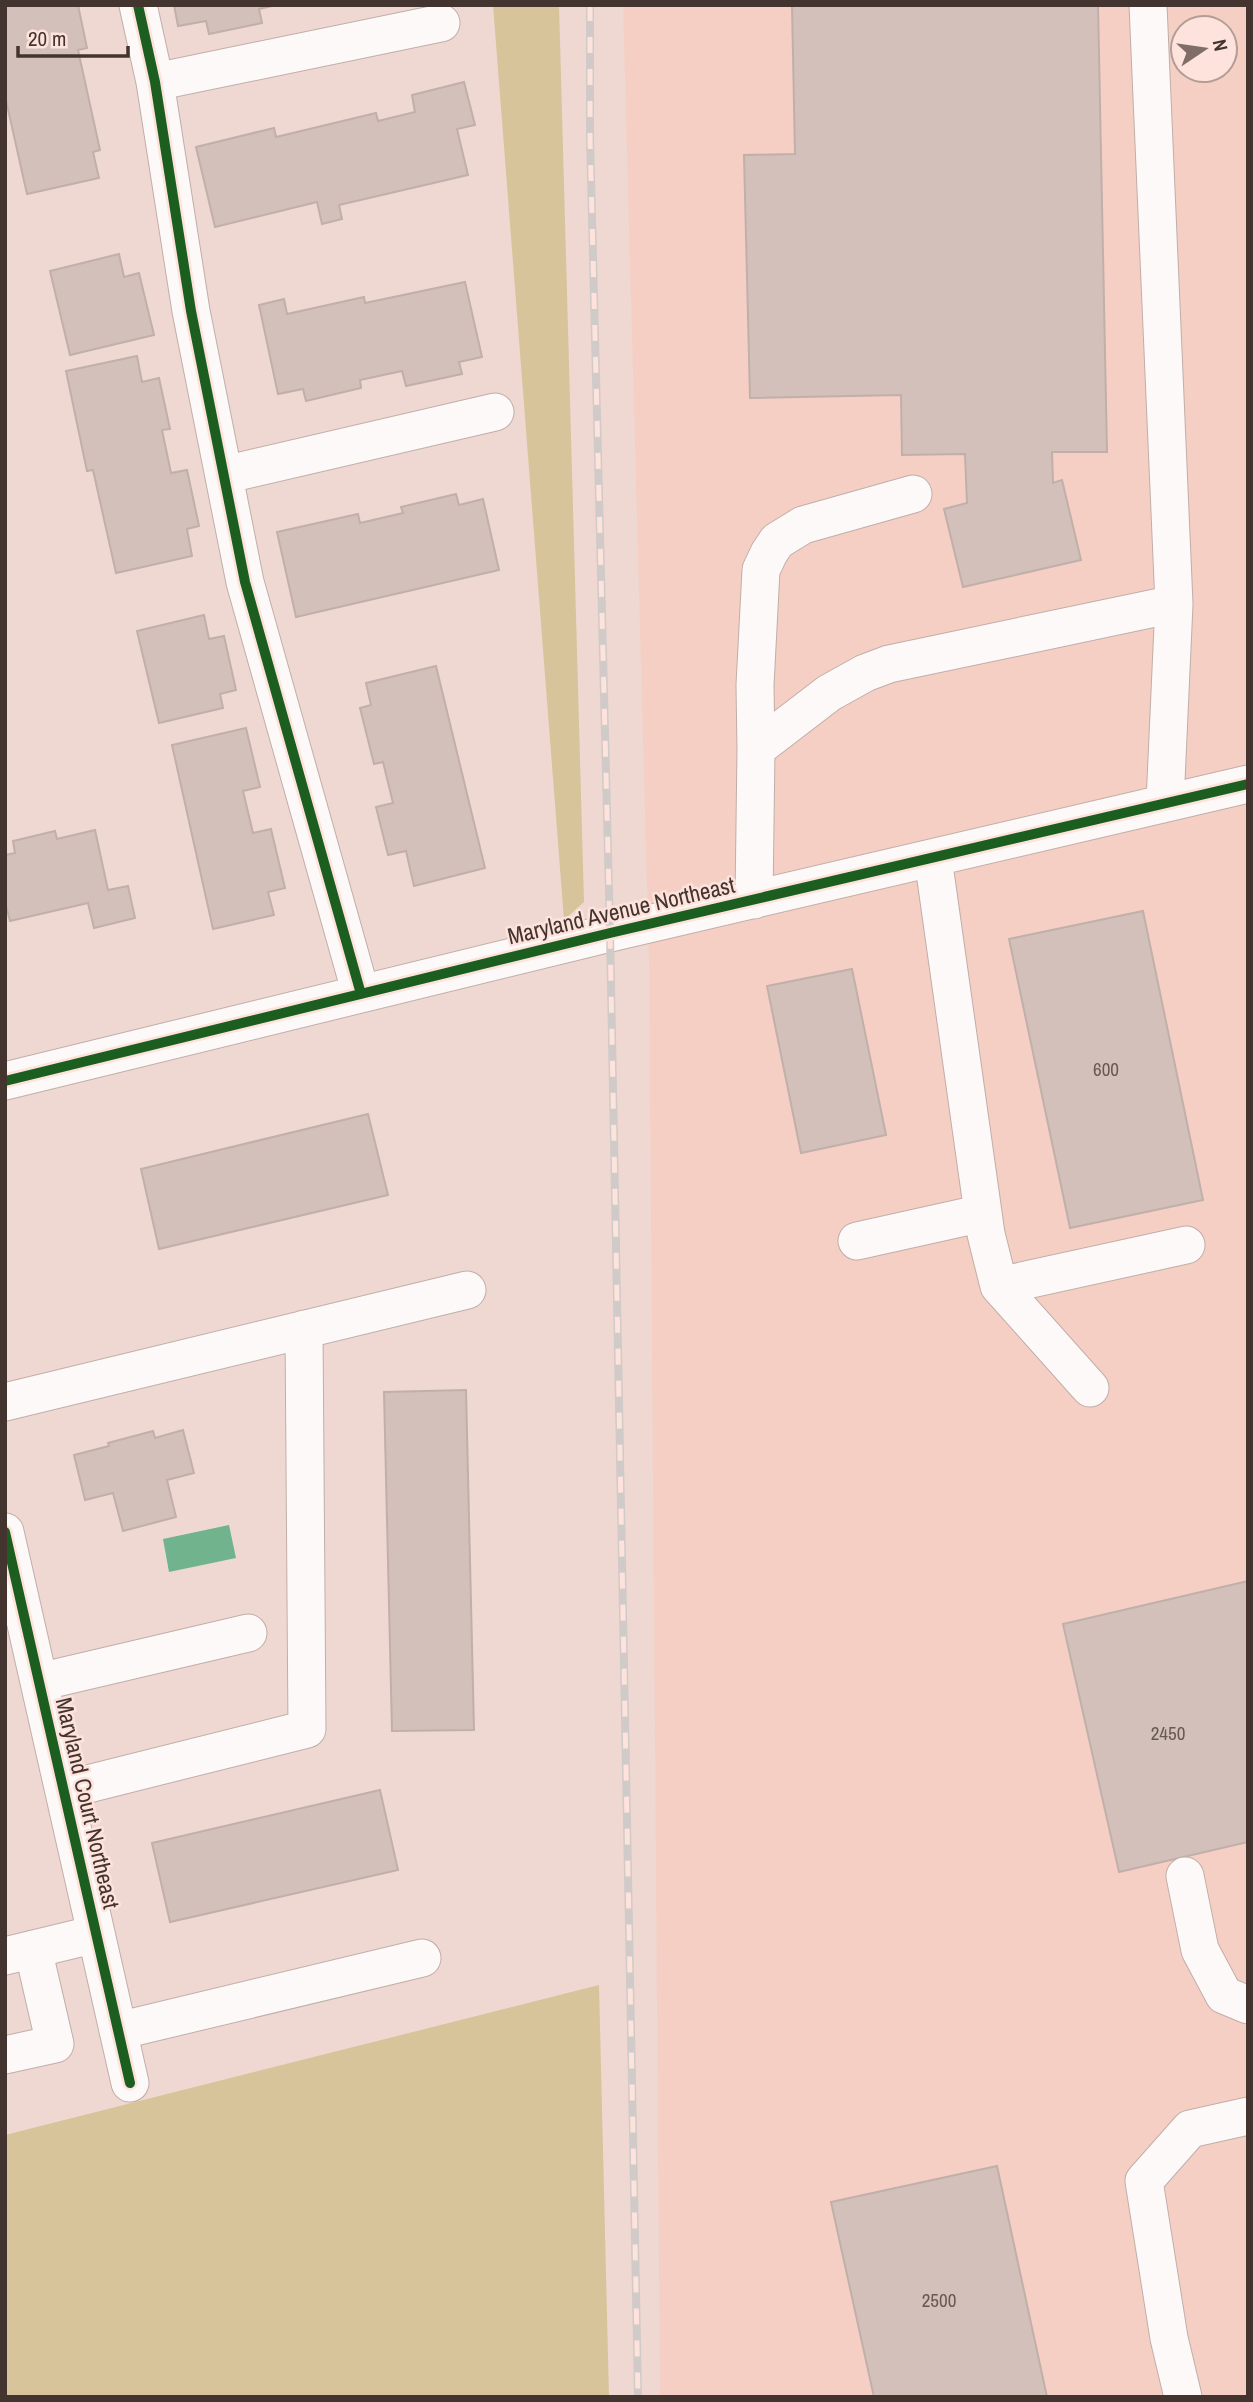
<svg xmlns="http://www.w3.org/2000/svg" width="1253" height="2402" viewBox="0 0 1253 2402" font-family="'Archivo Narrow',sans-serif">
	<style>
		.built { fill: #f5cfc4; fill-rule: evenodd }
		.green { fill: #d7c49a }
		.water { fill: #71b38d }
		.building { fill: #d3c0bb; stroke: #c1afaa; stroke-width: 2 }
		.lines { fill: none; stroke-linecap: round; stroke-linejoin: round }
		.minor-casing { stroke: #c0aea9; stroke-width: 39 }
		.minor { stroke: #fdf9f8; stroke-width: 37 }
		.rail-casing { stroke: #d0cac8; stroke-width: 8 }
		.rail { stroke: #fde3db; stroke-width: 5; stroke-dasharray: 16; stroke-linecap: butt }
		.cycleway-casing { stroke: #fde3db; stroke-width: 15 }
		.cycleway { stroke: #1b5e20; stroke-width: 10 }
		.labels { text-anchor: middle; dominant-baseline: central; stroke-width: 5; stroke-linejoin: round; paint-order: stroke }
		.number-label { font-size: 19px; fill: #685853 }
		.street-label { font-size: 23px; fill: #44342f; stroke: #fde3db }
	</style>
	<rect width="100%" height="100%" fill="#efd8d2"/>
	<path class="built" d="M623 5H1248V2397H660L649 960ZM1183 28H1225V70H1183Z"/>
	<path class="green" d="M493 5H559L584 902 564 920Z
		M599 1985 609 2397H5V2135Z"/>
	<path class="water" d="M229 1525 236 1558 169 1572 163 1539Z"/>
	<path class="building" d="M5 5H78L87 48 78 50 100 150 93 152 99 178 27 194 5 96Z
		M174 5H276L259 9 262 23 209 34 206 21 178 26Z
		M792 5H1098L1107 452H1052L1053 483 1062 480 1081 560 963 587 944 509 967 503 965 454 902 455 901 395 750 398 744 155 795 154Z
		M464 82 475 125 457 129 468 175 339 205 342 219 322 224 317 202 215 227 196 147 274 128 276 137 376 113 378 121 415 112 412 95Z
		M119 254 124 277 139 273 154 335 70 355 50 271Z
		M465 282 482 357 459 362 462 374 406 386 402 371 360 380 361 388 306 401 303 389 278 394 259 305 284 299 287 314 364 297 365 303Z
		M137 356 142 382 159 378 170 429 162 430 171 473 187 470 199 526 187 529 192 556 116 573 93 470 87 471 66 371Z
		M456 494 459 505 483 499 499 570 296 617 277 532 358 514 360 523 403 513 401 507Z
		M204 615 209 639 224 636 236 690 220 694 223 708 159 723 137 631Z
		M436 666 485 868 414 886 406 851 388 855 376 807 393 803 383 762 374 764 360 708 371 705 366 683Z
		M246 728 260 787 243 791 253 833 271 829 285 888 268 892 274 915 213 929 172 745Z
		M95 830 108 890 128 886 135 918 94 928 88 903 10 921 5 902V855L15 853 13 841 55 831 57 839Z
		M1143 911 1203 1200 1070 1228 1009 939Z
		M852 969 886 1135 801 1153 767 986Z
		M368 1114 388 1195 159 1249 141 1169Z
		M466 1390 474 1730 392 1731 384 1392Z
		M183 1430 194 1473 167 1480 176 1517 123 1531 113 1493 85 1500 74 1455 109 1446 108 1443 153 1431 155 1438Z
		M1248 1581V1842L1119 1872 1063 1624Z
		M380 1790 398 1870 170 1922 152 1843Z
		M997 2166 1047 2397H874L831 2202Z"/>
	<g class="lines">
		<g class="minor-casing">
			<path id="minor" d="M138 5 155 82 191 311 245 582 361 994
				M1148 5 1174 604
				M155 82 441 23
				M224 475 495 412
				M756 749 755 685 761 570 769 553 777 541 803 525 913 494
				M933 858 986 1234 999 1286 1090 1388
				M754 900 756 749 829 693 865 673 889 664 1174 604 1165 803
				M5 1081 610 933 1248 784
				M857 1241 983 1213
				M999 1286 1186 1245
				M5 1402 467 1290
				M5 1532 130 2083
				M39 1682 248 1633
				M64 1790 307 1729 304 1329
				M1185 1876 1200 1950 1224 1995 1248 2005
				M5 1956 96 1934
				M118 2031 422 1958
				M5 2055 55 2044 33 1949
				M1183 2397 1169 2338 1144 2181 1190 2129 1248 2116"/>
		</g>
		<use href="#minor" class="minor"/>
		<g class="rail-casing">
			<path id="rail" d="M590 5V137L610 933 638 2397"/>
		</g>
		<use href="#rail" class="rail"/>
		<g class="cycleway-casing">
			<path id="cycleway" d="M138 5 155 82 191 311 245 582 361 994
				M5 1081 610 933 1248 784
				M5 1532 130 2083"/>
		</g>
		<use href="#cycleway" class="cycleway"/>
	</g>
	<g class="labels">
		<g class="number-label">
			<text x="1106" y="1069">600</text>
			<text x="1168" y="1733">2450</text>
			<text x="939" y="2300">2500</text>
		</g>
		<g class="street-label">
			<text transform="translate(621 910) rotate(-13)">Maryland Avenue Northeast</text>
			<text transform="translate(88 1803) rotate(77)">Maryland Court Northeast</text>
		</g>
	</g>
	<rect width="1253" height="2402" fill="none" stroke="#44342f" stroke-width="14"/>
	<g transform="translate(1204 49) rotate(77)"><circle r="33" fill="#fde3db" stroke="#b39d96" stroke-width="2"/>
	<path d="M0-5L12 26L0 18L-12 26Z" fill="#806d68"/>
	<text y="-10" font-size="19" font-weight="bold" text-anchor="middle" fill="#44342f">N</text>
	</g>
	<path d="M18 46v10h110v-10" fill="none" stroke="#44342f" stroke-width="3.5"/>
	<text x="28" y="46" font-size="21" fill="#44342f" stroke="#fde3db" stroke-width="5" paint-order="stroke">20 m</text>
</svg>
